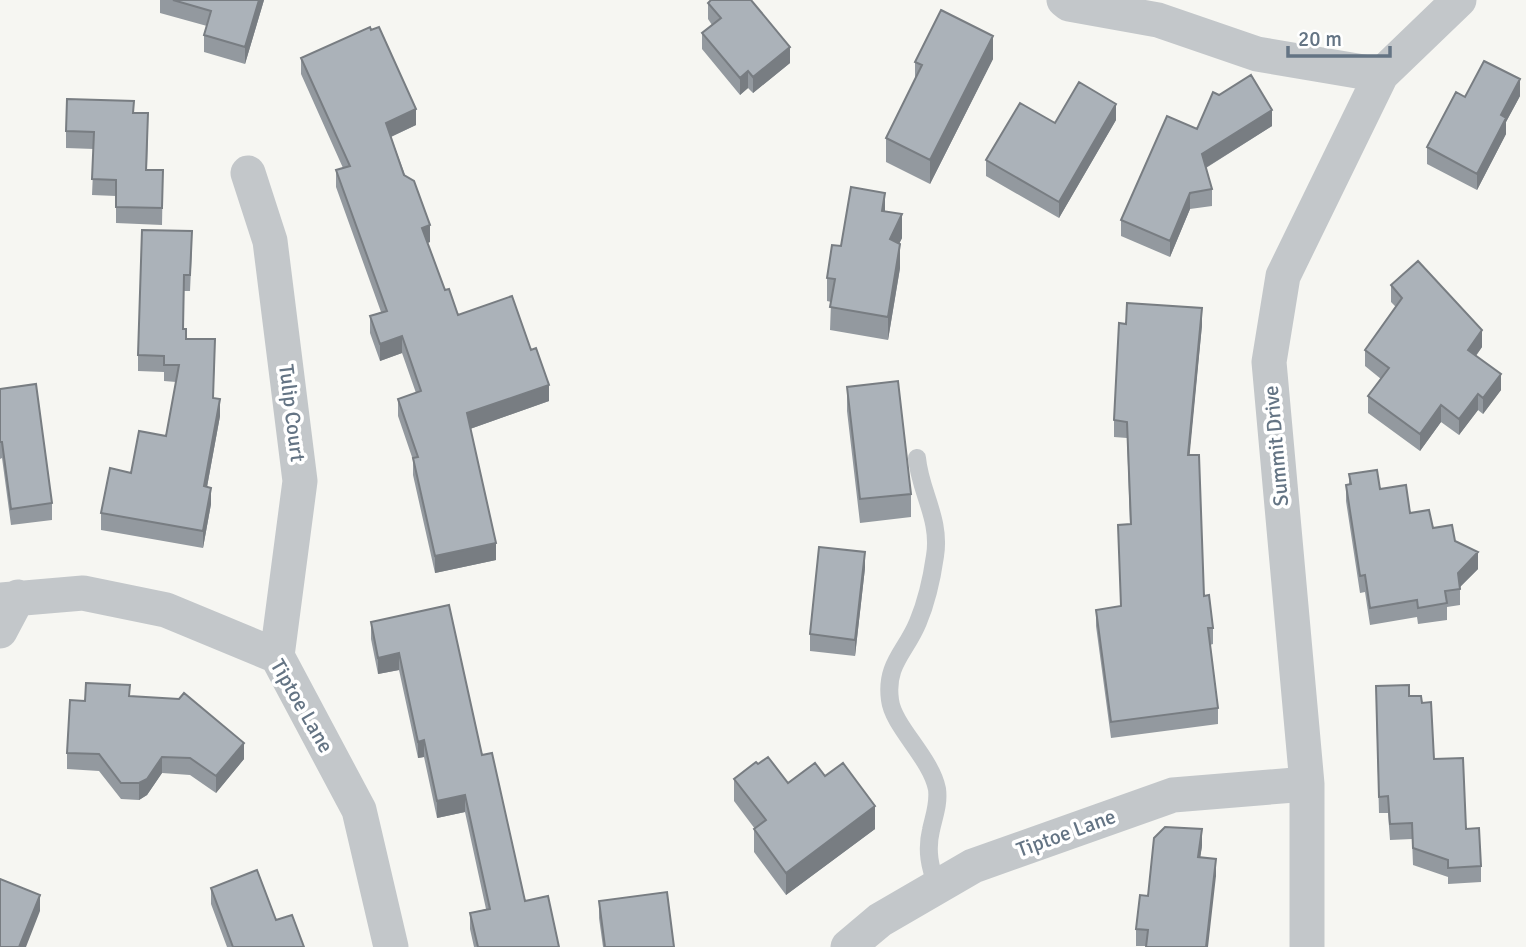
<svg xmlns="http://www.w3.org/2000/svg" width="1526" height="947" viewBox="0 0 1526 947" font-family="Signika,sans-serif">
	<style>
		.lines { fill: none; stroke-linecap: round; stroke-linejoin: round }
		.lane { stroke: #c3c7ca; stroke-width: 18 }
		.street { stroke: #c3c7ca; stroke-width: 35 }
		.wall { fill: #93999f }
		.shaded-wall { fill: #787d82 }
		.building { fill: #abb2b9; stroke: #787d82; stroke-width: 2 }
		.labels { text-anchor: middle; dominant-baseline: central; stroke-width: 7; stroke-linejoin: round; paint-order: stroke }
		.street-label { font-size: 21px; fill: #647484; stroke: #fff }
	</style>
	<rect width="100%" height="100%" fill="#f6f6f2"/>
	<g class="lines">
		<path class="lane" d="M917 458C920 492 941 519 935 556 932 577 926 603 918 622 906 652 885 664 890 700 893 726 931 758 937 789 939 804 934 816 931 830 926 851 930 867 937 887"/>
		<path class="street" d="M1064 0 1069 4 1158 20 1257 54 1381 75
			M248 173 270 241 300 481 277 656
			M0 600 83 593 166 610 277 656 359 810 391 947
			M0 631 18 597
			M848 947 880 920 973 866 1173 795 1307 784
			M1307 947V784L1269 362 1283 276 1381 75 1459 0"/>
	</g>
	<path class="wall" d="M160 0H264L245 64 204 52V35L207 26 160 13Z
		M708 3 790 63 753 93 748 88 740 95 702 49V33L712 25 708 19Z
		M301 58 416 125 391 137 430 242 427 243 445 290 458 315 549 401 470 429 496 560 435 573 413 475V460L398 416V399L416 393 402 353 380 361 370 333V316L381 312 336 187V170L343 168 301 74Z
		M993 59 930 184 886 162V138L915 79V62Z
		M1520 96 1506 122V134L1477 190 1427 164V147L1465 97Z
		M134 113 148 130 147 170H163L162 225 116 223V196L92 195 94 149 66 148V131Z
		M1116 120 1059 218 986 176V160L1055 123Z
		M1272 126 1206 168 1212 189V206L1190 209 1170 257 1121 236V220L1197 129Z
		M885 212 902 238 899 244 900 268 888 340 830 330 831 302 827 301V278L841 246Z
		M192 248 190 291H184L183 329 186 339 215 356 213 398 220 416 207 487 211 504 203 548 101 530V513L166 436 176 382 164 381V372L138 371V355Z
		M1391 285 1482 347 1476 356 1501 390 1483 414 1478 410 1459 435 1441 422 1420 451 1368 413V396L1381 379 1365 366V350L1396 307 1391 302Z
		M1202 325 1189 455 1204 596 1213 628V644L1210 645 1218 708V724L1111 738 1096 626V610L1121 606 1118 525 1130 524 1127 438 1114 437V420Z
		M847 387 911 494V517L860 523 847 411Z
		M0 389 52 503V520L11 525 2 458 0 459Z
		M1349 474 1380 489 1410 513 1455 541 1478 569 1460 587V605L1447 607V620L1418 624 1417 617 1370 625 1365 592 1360 593 1346 501V485L1349 484Z
		M865 568 855 656 810 651V634Z
		M449 605 482 755 525 901 559 947H474L470 929V913L486 909 465 812 437 818 424 757 418 758 399 670 378 674 371 639V622Z
		M130 696 244 759 216 793 190 775 162 773 147 795 139 800 121 799 99 771 67 769V753L85 701Z
		M1409 696 1422 703 1434 759 1466 829 1481 866V882L1448 884V877L1413 865 1412 839 1390 840 1388 813H1379L1376 703Z
		M758 764 788 783 825 776 875 829 786 895 754 852V829H755L734 801V779Z
		M1202 846 1200 857 1216 876 1146 946H1136V929Z
		M211 888 276 920 304 947H227L211 904Z
		M599 901 674 947H603L599 918Z"/>
	<path class="shaded-wall" d="M259 0H264L245 64V47Z
		M993 36V59L930 184V160Z
		M790 47V63L753 93V77Z
		M748 71V88L740 95V78Z
		M1520 79V96L1506 122V134L1477 190V174L1501 115Z
		M1116 104V120L1059 218V202Z
		M416 109V125L386 139V123Z
		M1272 110V126L1202 170V154Z
		M885 193V217L882 211Z
		M1190 193V209L1170 257V241Z
		M902 214V238L890 262V239Z
		M430 225V242L422 245V228Z
		M900 244V268L888 340V317Z
		M1202 308V325L1188 472V455Z
		M1482 330V347L1468 366V350Z
		M402 336V353L380 361V344Z
		M1501 374V390L1483 414V398Z
		M549 385V401L467 430V413Z
		M1478 394V410L1459 435V419Z
		M220 399V416L204 503V486Z
		M1441 405V422L1420 451V434Z
		M211 488V504L203 548V531Z
		M496 543V560L435 573V556Z
		M865 552V568L855 656V640Z
		M1478 552V569L1458 589V573Z
		M399 653V670L378 674V658Z
		M424 740V757L418 758V742Z
		M244 743V759L216 793V776Z
		M162 757V773L147 795 139 800V783Z
		M465 795V812L437 818V801Z
		M875 806V829L786 895V873Z
		M1202 829V846L1198 873V857Z
		M1216 859V876L1208 947H1206Z
		M40 895V911L26 947H19Z"/>
	<path class="building" d="M173 0H259L245 47 204 35 211 11Z
		M711 0H751L790 47 753 77 748 71 740 78 702 33 721 18 708 3Z
		M941 10 993 36 930 160 886 138 922 65 915 62Z
		M370 27 371 30 379 27 416 109 386 123 404 175 414 181 430 225 422 228 445 290 449 289 458 315 512 296 531 350 536 348 549 385 467 413 496 543 435 556 413 458 418 457 398 399 421 391 402 336 380 344 370 316 387 311 336 170 350 166 301 58Z
		M1484 61 1520 79 1501 115 1506 118 1477 174 1427 147 1456 92 1465 97Z
		M1251 75 1272 110 1202 154 1212 189 1190 193 1170 241 1121 220 1167 116 1197 129 1213 92 1219 95Z
		M1079 82 1116 104 1059 202 986 160 1020 103 1055 123Z
		M67 99 134 101 133 113H148L146 170H163L162 208 116 207V180L92 179 94 132 66 131Z
		M851 187 885 193 882 211 902 214 890 239 900 244 888 317 830 307 835 279 827 278 832 245 841 246Z
		M142 230 192 231 190 275H184L183 329H186V339H215L213 398 220 399 204 486 211 488 203 531 101 513 110 468 131 473 139 431 166 436 179 365H164V356L138 355Z
		M1418 261 1482 330 1468 350 1501 374 1483 398 1478 394 1459 419 1441 405 1420 434 1368 396 1389 368 1365 350 1402 298 1391 285Z
		M1127 303 1202 308 1188 455H1199L1204 596 1209 595 1213 628H1208L1218 708 1111 722 1096 610 1121 606 1118 525 1131 524 1127 422 1114 420 1119 323 1126 324Z
		M898 381 911 494 860 499 847 387Z
		M36 384 52 503 11 509 2 442H0V389Z
		M1377 470 1380 489 1406 485 1410 513 1429 510 1433 528 1452 525 1455 541 1478 552 1458 573 1460 589 1445 591 1447 603 1418 608 1417 600 1370 608 1365 575 1360 576 1346 485 1351 484 1349 474Z
		M819 547 865 552 855 640 810 634Z
		M449 605 482 755 492 753 525 901 548 896 559 947H478L470 913 490 909 465 795 437 801 424 740 418 742 399 653 378 658 371 622Z
		M86 683 130 685 129 696 179 699 184 693 244 743 216 776 190 758 162 757 147 779 139 783H121L99 754 67 753 70 700 85 701Z
		M1409 685V696H1421L1422 703 1431 702 1434 759 1463 758 1466 829 1479 828 1481 866 1448 868V860L1413 848 1412 823 1390 824 1388 796 1379 797 1376 686Z
		M768 757 788 783 815 763 825 776 843 763 875 806 786 873 754 829 766 820 734 779 756 762 758 764Z
		M1165 827 1202 829 1198 857 1216 859 1206 947H1146L1148 930 1136 929 1140 895 1148 896 1154 838Z
		M257 870 276 920 292 915 304 947H233L211 888Z
		M0 879 40 895 19 947H0Z
		M667 892 674 947H605L599 901Z"/>
	<g class="labels">
		<g class="street-label">
			<text transform="translate(292 413) rotate(83)">Tulip Court</text>
			<text transform="translate(1276 446) rotate(-95)">Summit Drive</text>
			<text transform="translate(302 706) rotate(60)">Tiptoe Lane</text>
			<text transform="translate(1066 833) rotate(-20)">Tiptoe Lane</text>
		</g>
	</g>
	<path d="M1288 46v10h102v-10" fill="none" stroke="#647484" stroke-width="3.5"/>
	<text x="1298" y="46" font-size="21" fill="#647484" stroke="#ffffff" stroke-width="5" paint-order="stroke">20 m</text>
</svg>
